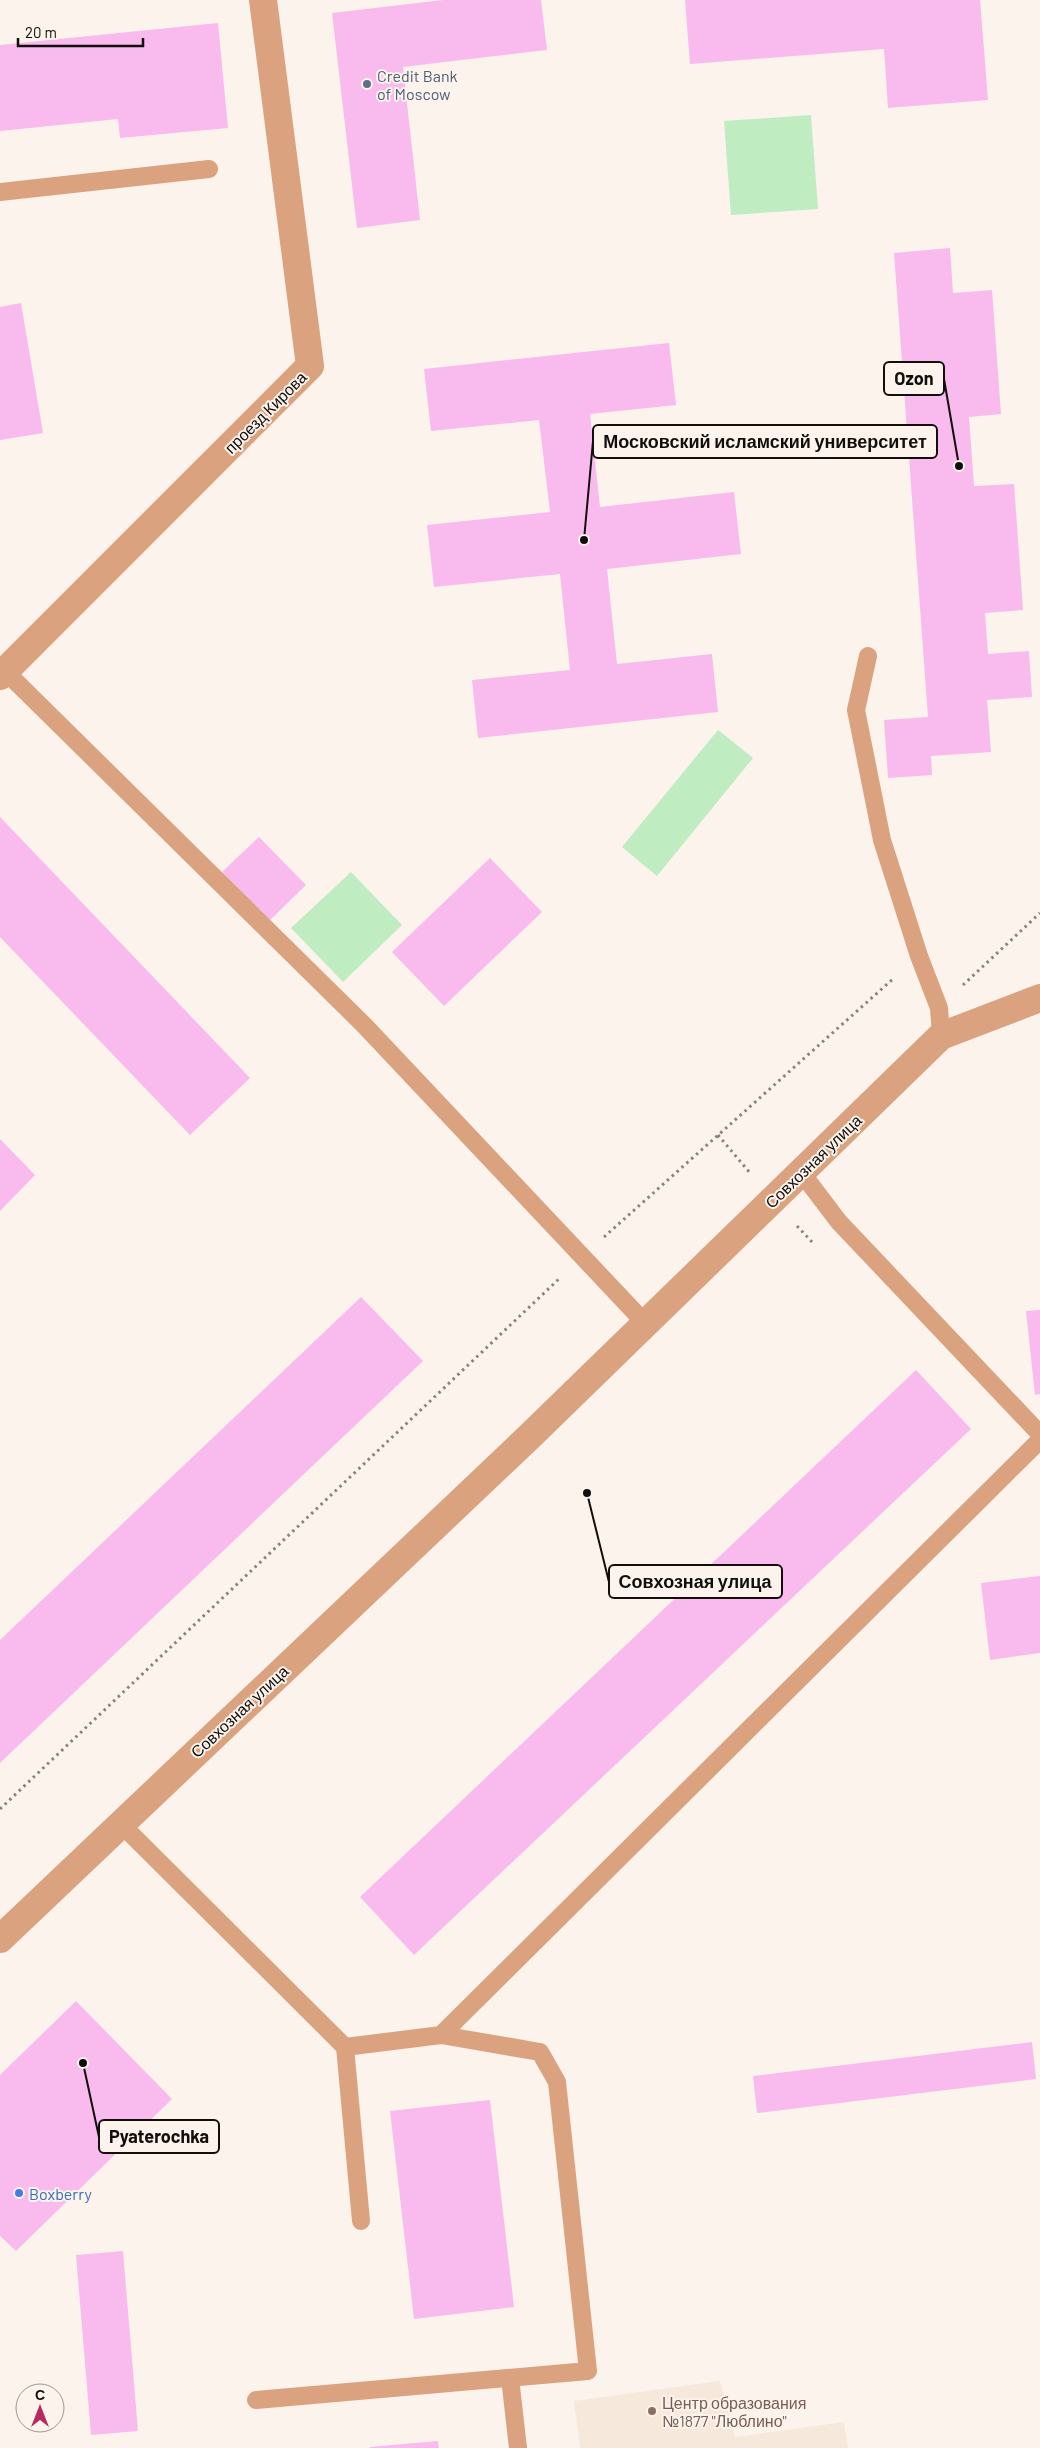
<svg xmlns="http://www.w3.org/2000/svg" width="1040" height="2448" viewBox="0 0 1040 2448" font-family="Barlow,sans-serif">
	<style>
		.built { fill: #f7e8dc }
		.green { fill: #bfecc0 }
		.building { fill: #f9baee }
		.lines { fill: none; stroke-linecap: round; stroke-linejoin: round }
		.path { stroke: #89837f; stroke-width: 3; stroke-dasharray: 2.5 4; stroke-linecap: butt }
		.service { stroke: #dba280; stroke-width: 18 }
		.minor { stroke: #dba280; stroke-width: 28 }
		.tertiary { stroke: #dba280; stroke-width: 28 }
		.service-dot { fill: #5c6f8a; stroke: #fbf3ec; stroke-width: 2 }
		.shop-dot { fill: #3f7fe0; stroke: #fbf3ec; stroke-width: 2 }
		.education-dot { fill: #8d6e63; stroke: #fbf3ec; stroke-width: 2 }
		.labels { text-anchor: middle; dominant-baseline: central; stroke-width: 4; stroke-linejoin: round; paint-order: stroke }
		.service-label { font-size: 16px; fill: #4e5e75; stroke: #fbf3ec; text-anchor: start }
		.street-label { font-size: 16px; fill: #110e0c; stroke: #fbf3ec }
		.shop-label { font-size: 16px; fill: #366cbe; stroke: #fbf3ec; text-anchor: start }
		.education-label { font-size: 16px; fill: #785e54; stroke: #fbf3ec; text-anchor: start }
		.leader { fill: none; stroke: #110e0c; stroke-width: 2 }
		.callout-dot { fill: #110e0c; stroke: #fbf3ec; stroke-width: 2 }
		.callout { fill: #fbf3ec; stroke: #110e0c; stroke-width: 2 }
		.callout-label { font-size: 18px; text-anchor: middle; font-weight: bold; fill: #110e0c }
	</style>
	<rect width="100%" height="100%" fill="#fbf3ec"/>
	<path class="built" d="M720 2381 735 2437 844 2422 848 2448H580L574 2401Z"/>
	<path class="green" d="M811 115 818 209 731 215 724 121Z
		M718 730 753 758 657 876 622 847Z
		M351 872 402 925 343 982 291 928Z"/>
	<path class="building" d="M443 0H541L547 50 403 67 420 220 357 228 332 13Z
		M685 0H980L988 100 888 108 884 49 690 64Z
		M218 23 228 128 120 138 118 119 0 131V45Z
		M950 248 953 293 992 290 1001 414 969 417 974 486 1014 484 1023 610 985 613 988 654 1029 651 1032 697 987 700 991 752 931 756 932 775 888 778 884 720 928 717 894 253Z
		M21 303 43 433 0 440V307Z
		M669 343 676 405 590 414 600 507 734 492 741 554 607 569 617 664 712 654 718 712 478 738 472 680 570 670 560 574 434 587 427 525 550 512 539 420 431 431 424 369Z
		M0 817 250 1078 190 1135 0 937Z
		M259 837 306 885 269 921 222 872Z
		M490 858 542 912 444 1006 392 952Z
		M0 1139 35 1175 0 1211Z
		M361 1297 423 1361 0 1763V1640Z
		M1040 1310V1394L1035 1395 1026 1311Z
		M916 1370 971 1429 414 1955 360 1897Z
		M1040 1576V1653L990 1660 981 1583Z
		M76 2001 172 2099 16 2251 0 2236V2075Z
		M1032 2042 1036 2079 757 2113 753 2076Z
		M490 2100 514 2307 414 2319 390 2111Z
		M123 2251 138 2431 91 2435 76 2255Z
		M438 2441 439 2448H370V2447Z"/>
	<g class="lines">
		<path class="path" d="M963 985 1040 913
			M718 1135 750 1173
			M797 1226 812 1242
			M604 1237 894 978
			M0 1809 561 1277"/>
		<path class="service" d="M0 192 209 169
			M868 656 856 710 882 840 919 956 939 1008 941 1036
			M5 671 364 1025 645 1323
			M801 1172 839 1222 1040 1434
			M120 1823 345 2047 361 2221
			M345 2047 441 2035 1040 1440
			M510 2378 518 2448
			M256 2400 588 2371 557 2082 540 2052 441 2035"/>
		<path class="minor" d="M0 676 310 366 263 0"/>
		<path class="tertiary" d="M0 1939 530 1436 941 1036 1040 998"/>
	</g>
	<circle class="service-dot" cx="367" cy="84" r="5"/>
	<circle class="shop-dot" cx="19" cy="2193" r="5"/>
	<circle class="education-dot" cx="652" cy="2411" r="5"/>
	<g class="labels">
		<g class="service-label">
			<text x="377" y="75">Credit Bank<tspan x="377" dy="18">of Moscow</tspan></text>
		</g>
		<g class="street-label">
			<text transform="translate(265 412) rotate(-45)">проезд Кирова</text>
			<text transform="translate(813 1161) rotate(-44)">Совхозная улица</text>
			<text transform="translate(239 1711) rotate(-43)">Совхозная улица</text>
		</g>
		<g class="shop-label">
			<text x="29" y="2193">Boxberry</text>
		</g>
		<g class="education-label">
			<text x="662" y="2402">Центр образования<tspan x="662" dy="18">№1877 "Люблино"</tspan></text>
		</g>
	</g>
	<path class="leader" d="M959 466L944 379M584 540L593 441M587 1493L609 1582M83 2063L99 2137"/>
	<g class="callout-dot">
		<circle cx="959" cy="466" r="5"/>
		<circle cx="584" cy="540" r="5"/>
		<circle cx="587" cy="1493" r="5"/>
		<circle cx="83" cy="2063" r="5"/>
	</g>
	<g class="callout">
		<rect x="884" y="362" width="60" height="33" rx="5"/>
		<rect x="593" y="425" width="344" height="33" rx="5"/>
		<rect x="609" y="1565" width="173" height="33" rx="5"/>
		<rect x="99" y="2120" width="120" height="33" rx="5"/>
	</g>
	<g class="callout-label">
		<text x="914" y="385">Ozon</text>
		<text x="765" y="448">Московский исламский университет</text>
		<text x="695" y="1588">Совхозная улица</text>
		<text x="159" y="2143">Pyaterochka</text>
	</g>
	<g transform="translate(40 2408)"><circle r="24" fill="#fbf3ec" stroke="#9d9792"/>
	<path d="M0-4L9 19L0 12L-9 19Z" fill="#b82a5d"/>
	<text y="-8" font-size="14" font-weight="bold" text-anchor="middle" fill="#110e0c">С</text>
	</g>
	<path d="M18 38v8h125v-8" fill="none" stroke="#110e0c" stroke-width="2.5"/>
	<text x="25" y="38" font-size="15" fill="#110e0c" stroke="#fbf3ec" stroke-width="4" paint-order="stroke">20 m</text>
</svg>
